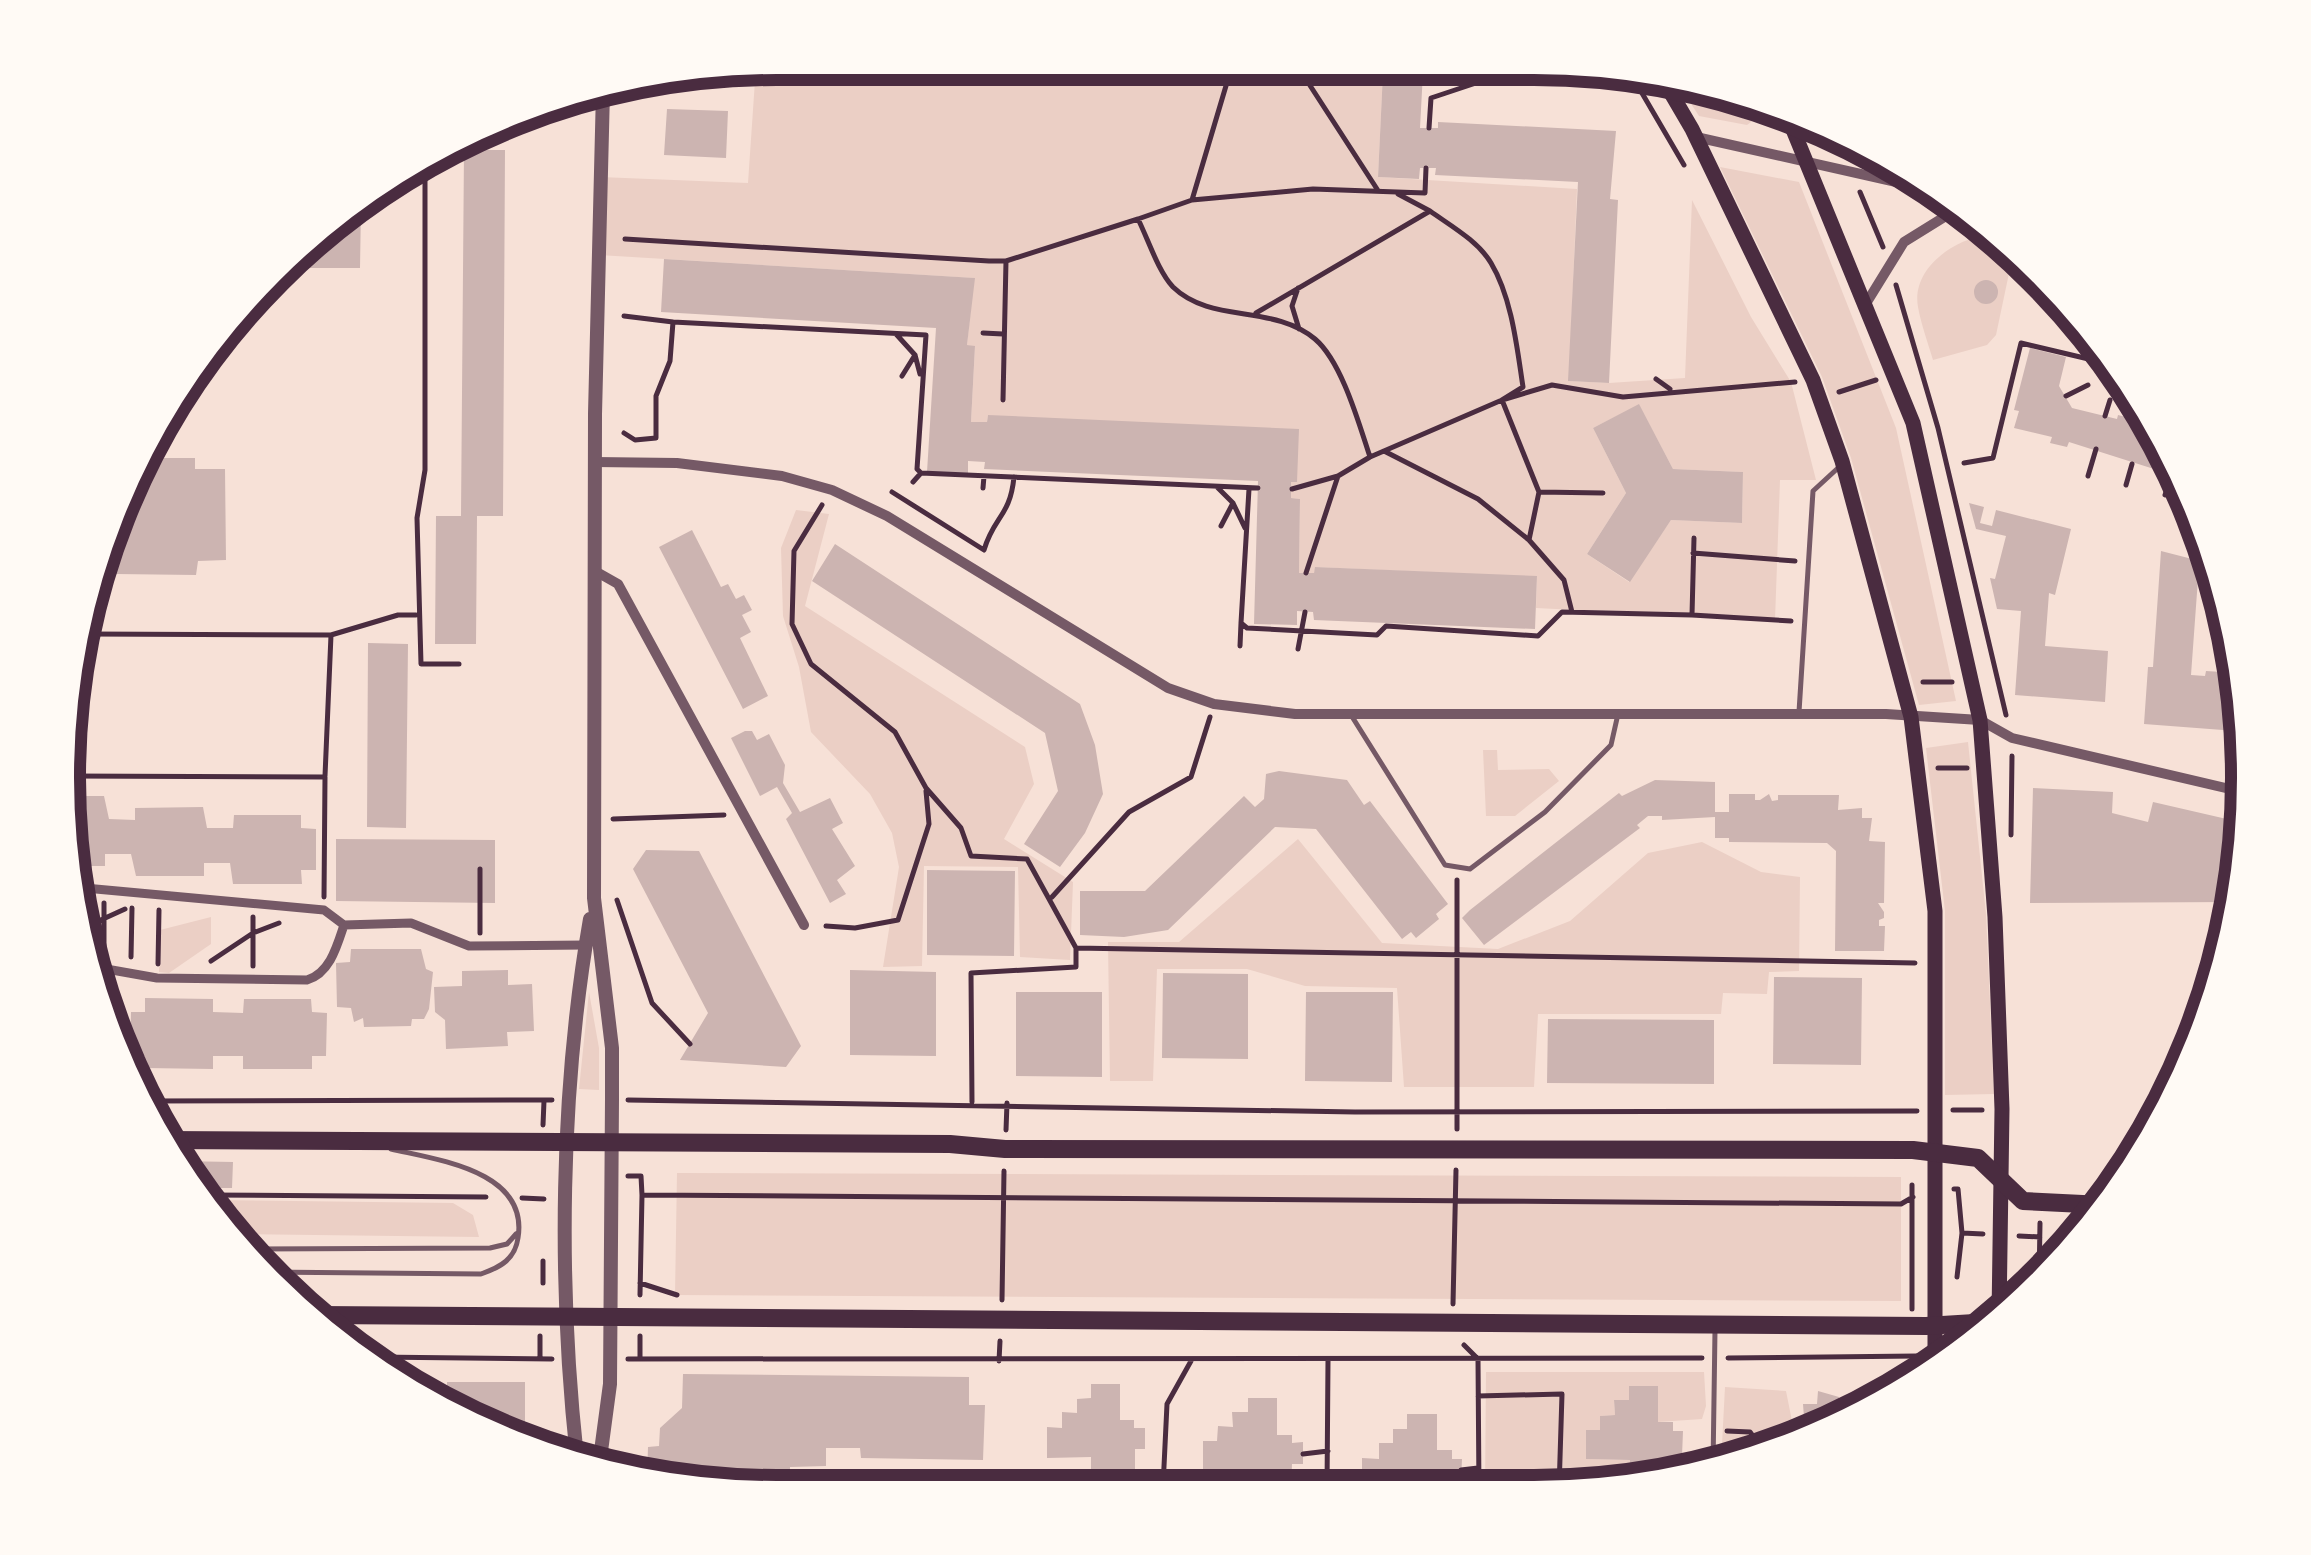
<svg xmlns="http://www.w3.org/2000/svg" width="2311" height="1555" viewBox="0 0 2311 1555" font-family="Overpass,sans-serif">
	<style>
		.green { fill: #ebcfc5; fill-rule: evenodd }
		.building { fill: #ccb4b1 }
		.lines { fill: none; stroke-linecap: round; stroke-linejoin: round }
		.path { stroke: #4a2c40; stroke-width: 5 }
		.service { stroke: #755966; stroke-width: 5 }
		.pedestrian { stroke: #755966; stroke-width: 9 }
		.minor { stroke: #755966; stroke-width: 10 }
		.tertiary { stroke: #755966; stroke-width: 14 }
		.secondary { stroke: #4a2c40; stroke-width: 15 }
		.primary { stroke: #4a2c40; stroke-width: 18 }
		.rim { fill: none; stroke: #4a2c40; stroke-width: 12 }
	</style>
	<rect width="100%" height="100%" fill="#f7e1d7"/>
	<path class="green" d="M778 63 1383 72 1378 177 1577 189 1569 381 1609 383 1685 378 1692 200 1751 317 1791 382 1816 480H1780L1775 620 1536 608 1537 577 1316 567 1314 573H1299L1300 499 1291 498V482H1296L988 415 987 422H971L975 347 967 345 974 278 599 255 600 177 748 183 756 66ZM1639 405 1673 469 1743 472 1742 523 1671 520 1629 582 1587 554 1626 493 1593 428Z
		M1673 76 1762 107 1758 117 1747 125 1699 116Z
		M1720 167 1799 182 1896 428 1956 701 1919 705 1851 458 1822 377Z
		M1987 235 2024 261 2012 259 1996 335 1987 345 1933 360C1928 343 1921 324 1918 307 1911 268 1955 239 1987 235Z
		M796 510 829 514 805 606 1025 747 1034 784 1004 839 1073 882 1070 960 1020 957 1018 867 924 866 922 966 883 967 899 867 892 833 870 794 811 732 799 667 783 616 781 548Z
		M1968 742 1986 914 1994 1094 1945 1095V911L1926 748Z
		M1483 750H1497L1498 770 1549 769 1559 781 1515 816H1486Z
		M1298 839 1382 943 1498 949 1570 921 1648 853 1702 842 1761 872 1800 877 1799 971 1769 972 1767 994 1723 993 1721 1014H1538L1534 1087H1404L1397 988 1305 986 1247 969H1157L1153 1081H1110L1108 942H1179Z
		M211 917V944L169 973 159 972 160 930Z
		M589 992 599 1048V1090L579 1089Z
		M677 1173 1901 1177V1301L675 1295Z
		M209 1200 453 1203 473 1215 479 1237 234 1234Z
		M1486 1372H1704L1706 1406 1702 1419 1658 1422V1386H1630L1629 1400H1614L1615 1415 1600 1416V1430L1586 1431V1459L1630 1460V1474H1644V1482L1534 1492H1485Z
		M1725 1387 1786 1391 1796 1441 1721 1464Z"/>
	<path class="building" d="M1383 72H1423L1420 128H1438V122L1616 131 1610 199 1618 200 1609 383 1568 381 1578 182 1435 175 1436 168H1420L1419 179 1378 177Z
		M667 109 728 111 726 158 664 155Z
		M479 134V150H505L503 516H477L476 644H435L436 516H461L464 150H447Z
		M355 206H361L360 268H289Z
		M664 259 975 278 967 345 975 346 971 422H987L988 415 1299 429 1297 482H1291V498L1300 499 1299 573H1314L1315 567 1537 576 1535 629 1314 620 1313 612 1297 611V625L1254 624 1258 481 984 469 985 462 968 461V473L927 472 936 328 661 312Z
		M1974 292a12 12 0 1 1 24 0a12 12 0 1 1-24 0Z
		M2030 348 2066 357 2059 386 2072 408 2117 419 2118 415 2130 418 2132 409 2145 412 2175 469 2156 464 2154 469 2069 442 2067 447 2050 443 2052 437 2014 428 2019 411 2014 410Z
		M1639 404 1673 469 1743 472 1742 523 1671 520 1630 582 1587 554 1626 493 1593 428Z
		M143 458H195V469H225L226 560 198 561 196 575 116 574 117 504Z
		M1969 503 1984 507 1980 523 1992 526 1996 510 2071 529 2055 595 2049 593 2045 646 2108 651 2105 702 2015 695 2021 611 1997 609 1990 578 1995 579 2006 536 1976 529Z
		M692 530 721 587 728 584 736 599 744 595 752 610 742 615 751 632 740 638 768 696 743 709 659 547Z
		M835 544 1080 704 1095 745 1103 794 1085 833 1060 867 1024 844 1058 791 1045 733 812 581Z
		M2161 551 2196 560 2199 565 2191 675 2205 676 2206 671 2238 673 2236 731 2144 724 2148 667H2153Z
		M368 643 408 644 406 828 367 827Z
		M745 731H752L757 740 769 734 785 765 783 783 800 812 830 798 843 823 832 829 855 866 837 880 846 894 830 903 786 819 792 813 777 787 760 796 731 738Z
		M1279 771 1347 780 1364 805 1370 801 1448 904 1436 914 1439 919 1416 938 1411 932 1402 939 1316 829 1275 827 1168 930 1124 937 1080 935V891H1145L1244 796 1255 807 1264 799 1266 774Z
		M1655 780 1715 782V812H1729V794H1755V800H1760L1769 794 1772 801 1778 800V795H1839L1838 810 1862 808V818H1872L1869 841 1885 842 1884 903H1878L1884 912V918L1879 920V926H1885L1884 951H1835L1836 851 1827 843 1729 842V838H1715V817L1662 820V816H1648L1637 825 1640 828 1484 945 1462 918 1470 910 1619 793 1622 796Z
		M2033 788 2113 792 2112 813 2148 822 2153 802 2244 823 2236 902 2030 903Z
		M68 796H104L109 819 135 820V808L203 807 207 828H233L234 815H301V828L316 829V870H301L302 884H233L230 863H204V876H136L131 854H105V866H73Z
		M336 839 495 840V903L336 901Z
		M646 850 699 851 801 1046 786 1067 680 1060 708 1013 633 869Z
		M927 870 1015 871 1014 956 927 955Z
		M351 949H421L426 969 433 972 429 1009 424 1019H412L411 1026 364 1027 363 1018 354 1022 351 1008 337 1007 336 963 350 962Z
		M508 970V985L532 984 534 1031 507 1032 508 1046 446 1049 445 1020 435 1012 434 987 462 986V971Z
		M850 970 936 972V1056L850 1055Z
		M1163 973 1248 974V1059L1162 1058Z
		M1774 977 1862 978 1861 1065 1773 1064Z
		M1016 992H1102V1077L1016 1076Z
		M1306 992H1393L1392 1082 1305 1081Z
		M145 998 213 999V1012L243 1013 244 999H311L312 1012 327 1013 326 1056H312V1069H243V1056H213V1069L145 1068V1056H130L131 1012H145Z
		M1548 1019 1714 1020V1084L1547 1083Z
		M179 1161 233 1162 232 1188H199Z
		M683 1374 969 1377V1405H985L983 1460 861 1458 860 1448H826V1466L790 1467V1481L647 1479 648 1447 659 1446 660 1428 682 1408Z
		M447 1382H525V1440L461 1419 447 1409Z
		M1091 1384H1120V1420H1134V1428H1145V1449H1135V1486H1106V1472L1091 1471V1457L1047 1458V1427L1062 1428V1412L1077 1413V1399L1091 1398Z
		M1629 1386H1658V1422H1673V1431H1683L1682 1456H1672V1479L1644 1482V1474H1630V1460L1586 1459V1430H1600V1416L1615 1415 1614 1400H1629Z
		M1818 1391 1839 1397V1405H1849L1852 1414 1801 1440 1805 1431 1803 1404H1817Z
		M1248 1398H1277V1435H1292V1443L1303 1442V1464H1292L1291 1489 1247 1486V1472L1203 1471V1441H1217L1218 1426 1233 1427 1232 1412H1248Z
		M1407 1414H1437V1450H1452V1459H1462L1461 1480H1452V1491L1362 1487V1458L1379 1459V1443H1393V1429H1407Z"/>
	<g class="lines">
		<path class="path" d="M1300 70 1377 189
			M1632 76 1684 165
			M1429 128 1431 98 1476 83
			M1848 136V153
			M425 161V470L417 518 421 664H459
			M1860 192 1883 247
			M1398 194 1430 211
			M1192 200 1313 189 1425 193 1426 168
			M1138 219 1192 200 1231 69
			M625 239 989 261H1006L1138 219C1148 239 1158 271 1173 287 1211 324 1274 304 1315 339 1342 362 1359 424 1370 457L1502 400 1552 385 1623 397 1795 382
			M1896 285 1938 428 2006 715
			M1298 288 1292 306 1299 329
			M1256 313 1430 211C1451 226 1478 241 1491 263 1512 298 1517 348 1523 387L1502 400 1539 492 1529 540 1564 580 1572 612
			M624 316 673 322
			M983 333 1003 334
			M896 334 915 355 920 374
			M902 376 915 355
			M1656 379 1670 389
			M1839 392 1876 380
			M2066 396 2088 385
			M1003 400 1006 261
			M2105 416 2110 400
			M624 433 635 440 656 438V396L670 361 673 322 926 335 917 469 921 473 1258 488
			M1384 451 1478 499 1529 540
			M1964 463 1993 458 2021 343 2097 361
			M2088 476 2096 449
			M913 482 921 473
			M2126 485 2132 464
			M983 488 984 476
			M1218 488 1233 503 1245 528
			M1249 489 1241 623 1247 628 1377 635 1386 626 1538 636 1562 612 1692 615
			M1292 489 1338 476 1370 457
			M892 492 984 550C994 516 1010 517 1014 477
			M1539 492 1603 493
			M2165 495 2174 468
			M822 505 794 551 792 624 811 664 895 732 926 788 961 828 971 856 1027 859 1076 948 1915 963
			M1221 526 1233 503
			M1694 538 1692 615 1791 621
			M1693 553 1795 561
			M1306 573 1338 476
			M87 634 331 635 398 615H416
			M1240 646 1241 623
			M1298 649 1305 612
			M1923 682H1952
			M72 696 78 670
			M1938 768H1967
			M67 776 325 777 324 897
			M325 776 331 635
			M613 819 724 815
			M2011 835 2012 756
			M1052 897 1129 812 1191 777 1210 717
			M617 900 652 1003 690 1044
			M104 903V952
			M253 917V966
			M826 926 855 928 898 920 929 824 926 791
			M81 929 125 909
			M480 933V869
			M131 957 132 908
			M211 961 253 933 279 923
			M158 964 159 910
			M628 1100 1355 1112 1917 1111
			M145 1101 552 1100
			M972 1102 971 973 1076 967V948
			M1953 1110H1982
			M543 1125 544 1101
			M1457 1129V880
			M1006 1130 1007 1103
			M628 1176H641L642 1195
			M1954 1189H1958L1962 1233 1983 1234
			M205 1195 486 1197
			M522 1198 544 1199
			M2019 1236 2040 1237
			M1957 1277 1962 1233
			M543 1283V1261
			M640 1283 677 1295
			M2039 1283 2040 1223
			M640 1295 642 1195 1901 1204 1913 1197
			M1002 1300 1004 1171
			M1453 1304 1456 1170
			M1912 1309V1185
			M1464 1345 1478 1359 1479 1492
			M375 1357 552 1359
			M540 1358V1336
			M640 1358V1336
			M1728 1358 1917 1356
			M628 1359 1702 1358
			M999 1361 1000 1341
			M1478 1396 1562 1394 1559 1490
			M1727 1431 1750 1432 1764 1451
			M1303 1454 1328 1451
			M1461 1470 1478 1468
			M1163 1487 1167 1404 1191 1361
			M1327 1489 1328 1360"/>
		<path class="service" d="M1799 712 1813 491 1838 468
			M1351 715 1445 865 1470 869 1545 812 1611 745 1618 714
			M246 1249 490 1248 507 1244 516 1234
			M264 1272 481 1274C501 1267 515 1259 518 1238 529 1171 438 1160 391 1149
			M1713 1467 1715 1330"/>
		<path class="pedestrian" d="M74 887 324 910 344 925 411 923 469 946 586 945
			M2218 936 2229 935
			M95 967 157 978 307 980C330 973 337 946 344 925"/>
		<path class="minor" d="M1696 137 1923 188
			M1867 302 1904 242 1954 211
			M595 462 677 463 782 476 832 490 887 516 1168 688 1214 704 1295 714H1886L1980 720 2012 738 2247 793
			M595 571 618 584 804 925"/>
		<path class="tertiary" d="M577 1458C558 1283 560 1092 590 919
			M599 1466 610 1384 612 1099V1048L594 898 595 414 603 91"/>
		<path class="secondary" d="M1661 76 1692 129 1813 380 1842 461 1911 717 1935 911V1368
			M1787 115 1913 423 1980 720 1995 917 2002 1109 1999 1316"/>
		<path class="primary" d="M163 1140 950 1144 1005 1149 1913 1150 1978 1158 2023 1201 2103 1205
			M316 1315 1926 1326 1991 1322"/>
	</g>
	<path d="M0 0H2311V1555H0ZM777 80H1534A697 697 0 0 1 2231 777V778A697 697 0 0 1 1534 1475H777A697 697 0 0 1 80 778V777A697 697 0 0 1 777 80Z" fill="#fffaf5" fill-rule="evenodd"/>
	<path class="rim" d="M777 80H1534A697 697 0 0 1 2231 777V778A697 697 0 0 1 1534 1475H777A697 697 0 0 1 80 778V777A697 697 0 0 1 777 80Z"/>
</svg>
